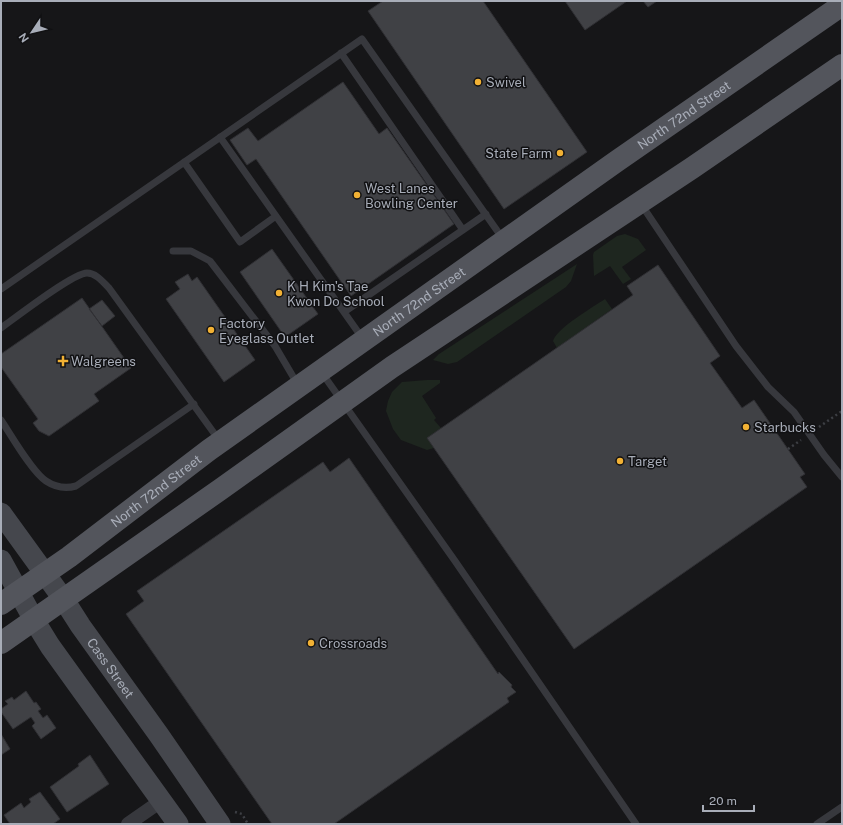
<svg xmlns="http://www.w3.org/2000/svg" width="843" height="825" viewBox="0 0 843 825" font-family="'Public Sans',sans-serif">
	<style>
		.green { fill: #1e261f }
		.building { fill: #404145; stroke: #303034 }
		.lines { fill: none; stroke-linecap: round; stroke-linejoin: round }
		.path { stroke: #3d3f44; stroke-width: 2.5; stroke-dasharray: 2 3; stroke-linecap: butt }
		.service { stroke: #37383d; stroke-width: 7 }
		.minor { stroke: #37383d; stroke-width: 14 }
		.secondary { stroke: #45474d; stroke-width: 21 }
		.primary { stroke: #53555c; stroke-width: 22 }
		.poi-dot { fill: #f2b134; stroke: #111113; stroke-width: 1.5 }
		.labels { text-anchor: middle; dominant-baseline: central; stroke-width: 3; stroke-linejoin: round; paint-order: stroke }
		.poi-label { font-size: 13px; fill: #a8adb8; stroke: #111113; text-anchor: start }
		.street-label { font-size: 13px; fill: #a8adb8; stroke: #111113 }
	</style>
	<rect width="100%" height="100%" fill="#161618"/>
	<path class="green" d="M625 234 638 239 646 250 622 267 631 279 623 284 610 266 594 276 593 255 594 252 617 236Z
		M577 264 571 281 566 287 457 362 448 364 433 360 439 354Z
		M605 299 612 309 557 348 553 341C557 328 593 307 605 299Z
		M427 380H440V383L422 396 436 418 434 420 441 428 434 448 427 450 401 440 393 429 386 411 388 401 392 392 402 382Z"/>
	<path class="building" d="M383 1H483L587 152 504 209 368 11Z
		M565 1H627L585 30Z
		M643 1H657L648 7Z
		M343 82 379 134 387 128 454 224 351 296 256 159 247 165 230 140 248 128 258 141Z
		M272 249 318 314 285 337 240 272Z
		M658 265 720 356 710 363 742 408 754 400 805 474 800 477 807 487 574 649 427 438 633 295 627 286Z
		M188 274 192 281 197 277 255 360 224 382 166 299 180 289 175 282Z
		M82 298 131 368 94 394 99 401 49 436 39 431 33 423 38 419 1 367V354Z
		M102 300 115 316 102 326 89 309Z
		M349 458 498 674 499 672 512 685 511 687 516 692 507 698 509 702 334 824H272L126 614 144 601 137 591 323 462 330 472Z
		M26 691 34 703 36 702 41 709 38 711 43 718 47 715 56 728 41 739 32 726 35 723 31 717 13 729 1 712V709L8 704 5 701 12 697 14 700Z
		M1 734 10 749 1 755Z
		M90 755 109 784 67 812 50 787 79 766 78 764Z
		M40 792 60 819 53 824H10L4 815 21 803 24 808 31 802 29 799Z"/>
	<g class="lines">
		<path class="path" d="M819 427 842 411
			M788 449 801 440
			M235 812 242 814 248 824"/>
		<path class="service" d="M341 53 463 230
			M220 137 363 339
			M184 162 240 242 276 216
			M641 204 736 346 768 387 794 412 824 455 842 477
			M173 251H191L210 261 275 346 298 385
			M1 289 362 39 503 239
			M344 312 486 214
			M1 328C15 318 73 273 87 273 96 273 103 282 109 288L219 440
			M322 373 455 561 636 824
			M1 420C11 435 32 472 46 481 55 487 65 489 76 486L194 404
			M817 824 842 807"/>
		<path class="minor" d="M128 824 161 801"/>
		<g class="secondary">
			<path id="s1" d="M1 513 64 600 80 625 159 735 220 824"/>
			<path d="M1 560 34 620 50 646 178 824"/>
		</g>
		<g class="primary">
			<path id="s2" d="M1 604 69 557 209 450 617 161 842 5"/>
			<path d="M1 643 221 489 392 367 692 168 842 65"/>
		</g>
	</g>
	<g class="poi-dot">
		<circle cx="478" cy="82" r="4"/>
		<circle cx="560" cy="153" r="4"/>
		<circle cx="357" cy="195" r="4"/>
		<circle cx="279" cy="293" r="4"/>
		<circle cx="211" cy="330" r="4"/>
		<path d="M61 355h4v4h4v4h-4v4h-4v-4h-4v-4h4z"/>
		<circle cx="746" cy="427" r="4"/>
		<circle cx="620" cy="461" r="4"/>
		<circle cx="311" cy="643" r="4"/>
	</g>
	<g class="labels">
		<g class="poi-label">
			<text x="486" y="82">Swivel</text>
			<text x="552" y="153" text-anchor="end">State Farm</text>
			<text x="365" y="188">West Lanes<tspan x="365" dy="15">Bowling Center</tspan></text>
			<text x="287" y="286">K H Kim's Tae<tspan x="287" dy="15">Kwon Do School</tspan></text>
			<text x="219" y="323">Factory<tspan x="219" dy="15">Eyeglass Outlet</tspan></text>
			<text x="71" y="361">Walgreens</text>
			<text x="754" y="427">Starbucks</text>
			<text x="628" y="461">Target</text>
			<text x="319" y="643">Crossroads</text>
		</g>
		<g class="street-label">
			<text stroke="none"><textPath href="#s2" startOffset="840">North 72nd Street</textPath></text>
			<text stroke="none"><textPath href="#s2" startOffset="516">North 72nd Street</textPath></text>
			<text stroke="none"><textPath href="#s2" startOffset="192">North 72nd Street</textPath></text>
			<text stroke="none"><textPath href="#s1" startOffset="190">Cass Street</textPath></text>
		</g>
	</g>
	<rect width="843" height="825" fill="none" stroke="#a8adb8" stroke-width="4"/>
	<g transform="translate(32 32) rotate(235)" stroke="#111113" stroke-width="3" paint-order="stroke">
	<path d="M0-3L7 15L0 10L-7 15Z" fill="#a8adb8"/>
	<text y="-6" font-size="11" font-weight="bold" text-anchor="middle" fill="#a8adb8">N</text>
	</g>
	<path d="M703 805v6h51v-6" fill="none" stroke="#a8adb8" stroke-width="2"/>
	<text x="709" y="805" font-size="12" fill="#a8adb8" stroke="#111113" stroke-width="3" paint-order="stroke">20 m</text>
</svg>
